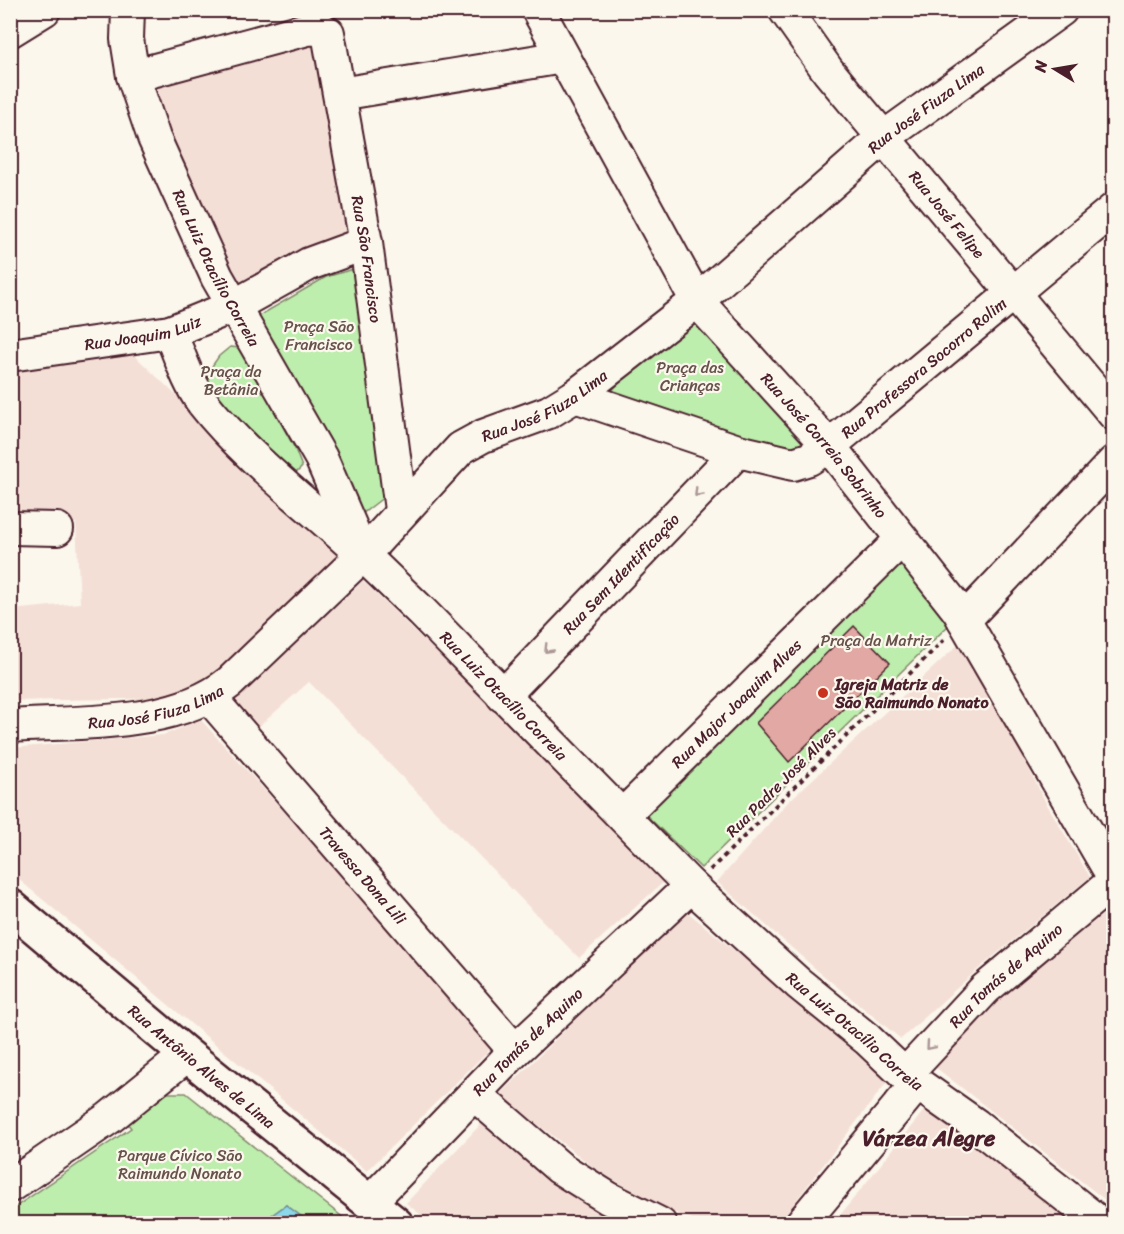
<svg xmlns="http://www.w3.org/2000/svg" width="1124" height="1234" viewBox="0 0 1124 1234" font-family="Sriracha,sans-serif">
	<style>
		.built { fill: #f4dfd6 }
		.green { fill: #bdeead; stroke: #84866c; stroke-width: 1.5 }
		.water { fill: #8ad8e9; stroke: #708e9d; stroke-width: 1.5 }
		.building { fill: #e2a8a3; stroke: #4a1f2b; stroke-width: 1.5 }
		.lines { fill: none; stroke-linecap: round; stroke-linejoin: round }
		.minor-casing { stroke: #4a1f2b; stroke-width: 36 }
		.major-casing { stroke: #4a1f2b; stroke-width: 38 }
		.path { stroke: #4a1f2b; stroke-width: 4; stroke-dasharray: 4.5 4.5; stroke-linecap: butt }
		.minor { stroke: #fbf7ec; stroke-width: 32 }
		.major { stroke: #fbf7ec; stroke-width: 33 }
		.oneway { stroke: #ab9695 }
		.poi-dot { fill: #c8321e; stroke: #fbf7ec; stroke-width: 2 }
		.labels { text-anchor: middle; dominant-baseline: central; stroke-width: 4.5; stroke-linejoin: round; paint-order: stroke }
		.street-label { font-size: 16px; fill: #4a1f2b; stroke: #fbf7ec }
		.park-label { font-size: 16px; fill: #67534c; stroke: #fbf7ec }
		.poi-label { font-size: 16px; font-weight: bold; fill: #4a1f2b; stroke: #fbf7ec; text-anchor: start }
		.district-label { font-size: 22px; font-weight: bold; fill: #4a1f2b; stroke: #fbf7ec }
	</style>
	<rect width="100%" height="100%" fill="#fbf7ec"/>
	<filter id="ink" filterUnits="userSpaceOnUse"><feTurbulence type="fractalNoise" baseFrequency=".0167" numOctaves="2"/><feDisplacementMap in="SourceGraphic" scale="12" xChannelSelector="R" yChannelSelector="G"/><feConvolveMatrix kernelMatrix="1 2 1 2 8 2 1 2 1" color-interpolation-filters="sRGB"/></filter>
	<g filter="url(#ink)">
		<path class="built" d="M320 40 350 236 295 251 237 287 147 84Z
			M133 354 342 554 236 664 177 698 11 701V610L80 603 76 523 11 515 10 370Z
			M363 581 668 878 579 958 309 682 256 729 228 705Z
			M960 643 999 709 1045 801 1090 877 977 970 901 1039 818 971 717 882 788 802Z
			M201 720 495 1044 367 1171 11 873V748L163 735Z
			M685 910 813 1015 887 1082 778 1224 705 1223 666 1210 597 1170 500 1095Z
			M1104 914 1114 924 1113 1206 930 1063 975 1018Z
			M926 1108 1072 1218 1079 1224H833Z
			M481 1124 511 1150 592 1210 618 1223H431L406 1203Z"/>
		<path class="green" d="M357 268 384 497 358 517 257 317 326 277Z
			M692 319 701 324 797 433 804 444 793 456 609 394 631 369Z
			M230 347 240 348 295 449 302 467 295 474 283 469 201 382 219 356Z
			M902 560 952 622 701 868 645 814Z
			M158 1093H186L350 1223H310L286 1205 261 1223 11 1224V1210L131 1128 121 1114Z"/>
		<path class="water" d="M286 1205 310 1223H261Z"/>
		<path class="building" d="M854 626 890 663 789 762 756 723Z"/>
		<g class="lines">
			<g class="minor-casing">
				<g id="minor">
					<path id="s1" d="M128 10 127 39 133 76 154 138 217 277 321 458 363 555 422 612 691 886 798 983 867 1039 905 1075 976 1125 1101 1224"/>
					<path id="s2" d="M538 10 697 301 829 446 958 610 1114 878"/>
					<path id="s3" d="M785 10 828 71 1114 414"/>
					<path d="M10 31 44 10"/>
					<path id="s4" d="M133 76 307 29 319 28 328 33 366 243 401 510"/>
					<path d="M340 94 563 57"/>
					<path d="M170 332C180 356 188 383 203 403 242 453 306 503 354 547"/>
					<path id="s5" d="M10 355 170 332 234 306 309 264 366 243"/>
					<path id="s6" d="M575 396 738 451 793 464 809 459 829 446 1114 209"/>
					<path d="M10 528 57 529"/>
					<path d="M964 620 1114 462"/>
					<path id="s7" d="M503 696 738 451"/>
					<path id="s8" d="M210 698 515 1051"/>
					<path id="s9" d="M10 726C81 721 173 728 230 682L363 555 461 448 483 436 549 412 575 396 697 301 883 138 1061 10"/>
					<path id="s10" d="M623 815 901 540"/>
					<path id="s11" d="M905 1075 985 989 1114 881"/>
					<path d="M474 1094 560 1168 608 1198 660 1224"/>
					<path d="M10 1186 109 1118 187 1055"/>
					<path id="s12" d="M370 1202 515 1051 691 886"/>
					<path d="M801 1224 917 1084"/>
				</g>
			</g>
			<g class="major-casing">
				<g id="major">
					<path id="s13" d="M10 906 187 1055 396 1224"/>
				</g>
			</g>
			<path class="path" d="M710 870 944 640"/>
			<use href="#minor" class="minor"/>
			<use href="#major" class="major"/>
		</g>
		<defs><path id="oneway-chevron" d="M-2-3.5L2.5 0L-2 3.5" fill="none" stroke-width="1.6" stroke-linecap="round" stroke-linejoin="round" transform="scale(1.5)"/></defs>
		<g class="oneway">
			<use href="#oneway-chevron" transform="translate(698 493) rotate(134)"/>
			<use href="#oneway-chevron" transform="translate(548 649) rotate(134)"/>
			<use href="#oneway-chevron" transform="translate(930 1046) rotate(131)"/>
		</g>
	</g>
	<circle class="poi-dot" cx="823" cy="693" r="6"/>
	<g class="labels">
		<g class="street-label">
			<text stroke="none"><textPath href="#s9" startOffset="1137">Rua José Fiuza Lima</textPath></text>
			<text stroke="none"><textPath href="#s3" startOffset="261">Rua José Felipe</textPath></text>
			<text stroke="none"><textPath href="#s4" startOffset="432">Rua São Francisco</textPath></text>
			<text stroke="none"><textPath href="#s1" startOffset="276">Rua Luiz Otacílio Correia</textPath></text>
			<text stroke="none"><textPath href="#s5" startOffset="135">Rua Joaquim Luiz</textPath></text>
			<text stroke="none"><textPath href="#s6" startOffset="392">Rua Professora Socorro Rolim</textPath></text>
			<text stroke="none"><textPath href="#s9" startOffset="651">Rua José Fiuza Lima</textPath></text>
			<text stroke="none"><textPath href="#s2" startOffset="524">Rua José Correia Sobrinho</textPath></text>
			<text stroke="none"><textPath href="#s7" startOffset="170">Rua Sem Identificação</textPath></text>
			<text stroke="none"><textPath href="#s1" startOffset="798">Rua Luiz Otacílio Correia</textPath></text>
			<text stroke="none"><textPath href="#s9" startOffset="148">Rua José Fiuza Lima</textPath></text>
			<text stroke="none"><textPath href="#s10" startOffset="159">Rua Major Joaquim Alves</textPath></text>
			<text transform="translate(781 782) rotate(-45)">Rua Padre José Alves</text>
			<text stroke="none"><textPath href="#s8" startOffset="234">Travessa Dona Lili</textPath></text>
			<text stroke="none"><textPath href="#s11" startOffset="142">Rua Tomás de Aquino</textPath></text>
			<text stroke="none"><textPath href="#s1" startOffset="1284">Rua Luiz Otacílio Correia</textPath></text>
			<text stroke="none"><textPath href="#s12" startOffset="225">Rua Tomás de Aquino</textPath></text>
			<text stroke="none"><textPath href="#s13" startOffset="250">Rua Antônio Alves de Lima</textPath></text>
		</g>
		<g class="park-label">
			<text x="319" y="326">Praça São<tspan x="319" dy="18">Francisco</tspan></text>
			<text x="690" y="367">Praça das<tspan x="690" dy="18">Crianças</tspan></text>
			<text x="231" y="371">Praça da<tspan x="231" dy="18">Betânia</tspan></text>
			<text x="876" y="640">Praça da Matriz</text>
			<text x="180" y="1155">Parque Cívico São<tspan x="180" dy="18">Raimundo Nonato</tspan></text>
		</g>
		<g class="poi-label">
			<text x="835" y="684">Igreja Matriz de<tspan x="835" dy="18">São Raimundo Nonato</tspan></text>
		</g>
		<g class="district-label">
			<text x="929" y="1138">Várzea Alegre</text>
		</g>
	</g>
	<rect width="1124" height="1234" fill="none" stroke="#fbf7ec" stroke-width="36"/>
	<rect x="18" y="18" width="1088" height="1198" fill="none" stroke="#4a1f2b" stroke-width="2" filter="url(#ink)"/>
	<g transform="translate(1055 69) rotate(281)" stroke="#fbf7ec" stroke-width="4.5" paint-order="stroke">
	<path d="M0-4.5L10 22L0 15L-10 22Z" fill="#4a1f2b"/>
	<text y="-9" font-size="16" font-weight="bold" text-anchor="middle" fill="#4a1f2b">N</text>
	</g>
</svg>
